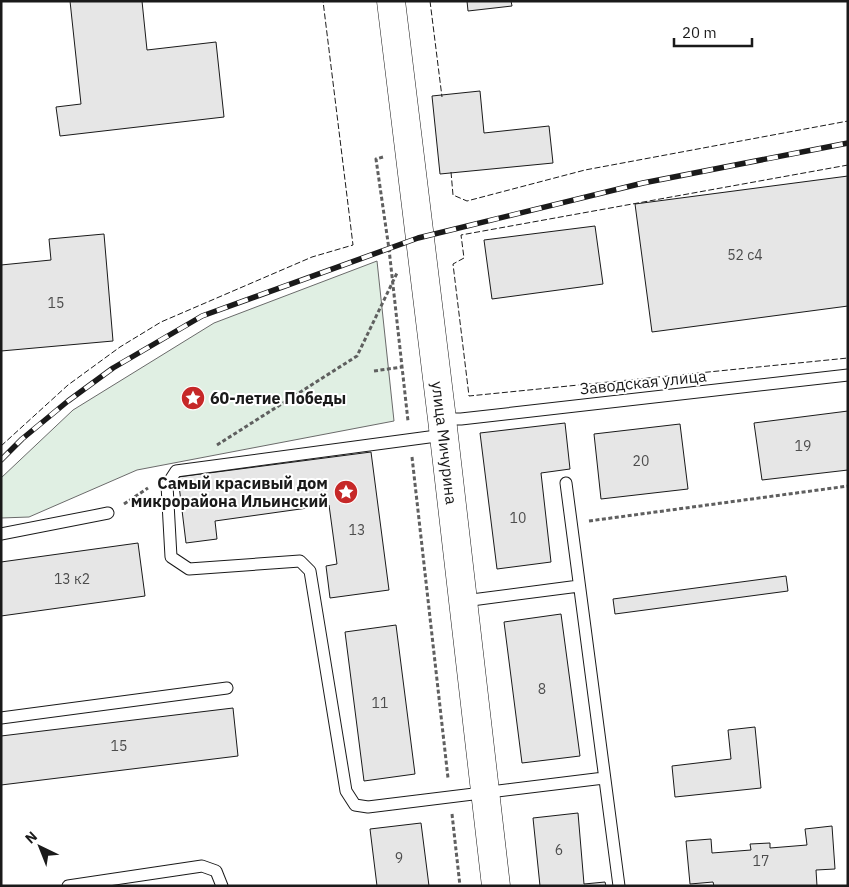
<svg xmlns="http://www.w3.org/2000/svg" width="849" height="887" viewBox="0 0 849 887" font-family="'IBM Plex Sans',sans-serif">
	<style>
		.green { fill: #e0efe3; stroke: #6a6a6a }
		.building { fill: #e6e6e6; stroke: #1a1a1a }
		.lines { fill: none; stroke-linecap: round; stroke-linejoin: round }
		.service-casing { stroke: #1a1a1a; stroke-width: 13 }
		.secondary-casing { stroke: #1a1a1a; stroke-width: 29 }
		.path { stroke: #5f5f5f; stroke-width: 3; stroke-dasharray: 4 2.5; stroke-linecap: butt }
		.service { stroke: #fff; stroke-width: 11 }
		.secondary { stroke: #fff; stroke-width: 28 }
		.rail-casing { stroke: #1a1a1a; stroke-width: 5.5 }
		.rail { stroke: #fff; stroke-width: 4; stroke-dasharray: 11; stroke-linecap: butt }
		.fence { stroke: #1a1a1a; stroke-width: 1; stroke-dasharray: 6 2.5; stroke-linecap: butt }
		.labels { text-anchor: middle; dominant-baseline: central; stroke-width: 4; stroke-linejoin: round; paint-order: stroke }
		.number-label { font-size: 14px; fill: #4d4d4d }
		.street-label { font-size: 16px; fill: #1a1a1a; stroke: #fff }
		.poi-label { font-size: 16px; font-weight: bold; fill: #1a1a1a; stroke: #fff; text-anchor: start }
	</style>
	<rect width="100%" height="100%" fill="#fff"/>
	<path class="green" d="M377 261 394 421 137 470 29 517 1 518V478L73 410 214 323Z"/>
	<path class="building" d="M70 1H142L147 50 216 42 224 117 60 136 56 107 81 104Z
		M467 1H511L512 6 468 11Z
		M480 91 484 133 549 126 553 163 440 174 432 96Z
		M848 176V306L652 332 635 204Z
		M595 226 603 284 492 299 484 240Z
		M104 234 113 341 1 351V265L51 260 49 239Z
		M848 411V470L762 480 754 423Z
		M565 423 570 469 541 473 551 562 497 569 480 433Z
		M680 424 688 489 601 499 594 434Z
		M371 452 389 590 330 598 326 566 337 564 329 505 215 521 217 539 186 543 178 477Z
		M138 543 145 596 1 616V562Z
		M786 576 788 591 615 614 613 599Z
		M561 614 580 756 522 763 504 622Z
		M396 625 415 774 364 781 345 632Z
		M233 708 238 756 1 785V736Z
		M755 727 761 788 675 797 672 766 731 759 728 730Z
		M578 813 584 884 605 882 606 886H540L533 818Z
		M421 823 429 886H377L370 829Z
		M832 826 835 869 816 870 817 886H714L713 882 690 884 686 841 711 839 712 853 751 850 750 844 770 843V848L807 845 805 829Z"/>
	<g class="lines">
		<g class="service-casing">
			<path id="service" d="M442 419H461L848 375
				M444 435 176 471 167 485 171 557 189 569 300 561 310 571 346 791 355 805 368 807 604 778
				M566 483 619 886
				M1 534 108 513
				M464 601 579 586
				M1 718 227 688
				M68 886 202 866 216 871 222 886"/>
		</g>
		<g class="secondary-casing">
			<g id="secondary">
				<path id="s1" d="M391 1 442 419 496 886"/>
			</g>
		</g>
		<path class="path" d="M383 157 376 159 389 249 408 421
			M374 371 402 367
			M217 445 357 356 397 273
			M412 457 448 778
			M124 504 148 488
			M589 521 848 486
			M452 814 460 886"/>
		<use href="#service" class="service"/>
		<use href="#secondary" class="secondary"/>
		<g class="rail-casing">
			<path id="rail" d="M1 460 22 439 68 401 113 368 202 316 418 238 643 183 848 143"/>
		</g>
		<use href="#rail" class="rail"/>
		<path class="fence" d="M430 1 442 97
			M848 165 461 235 464 258 453 264 469 396 848 358
			M451 172 453 195 467 201 585 170 848 121
			M1 446 68 385 120 347 161 322 312 257 353 245 323 1"/>
	</g>
	<defs>
		<g id="sight-disc" transform="scale(1.25)"><circle r="9.5" fill="#c62828" stroke="#fff"/><path d="M0-6L1.8-2.2L6-1.7L2.9 1.2L3.7 5.4L0 3.3L-3.7 5.4L-2.9 1.2L-6-1.7L-1.8-2.2Z" fill="#fff"/></g>
	</defs>
	<g fill-rule="evenodd">
		<use href="#sight-disc" x="193" y="398"/>
		<use href="#sight-disc" x="346" y="492"/>
	</g>
	<g class="labels">
		<g class="number-label">
			<text x="745" y="255">52 с4</text>
			<text x="56" y="303">15</text>
			<text x="803" y="446">19</text>
			<text x="641" y="461">20</text>
			<text x="518" y="518">10</text>
			<text x="357" y="530">13</text>
			<text x="72" y="579">13 к2</text>
			<text x="542" y="689">8</text>
			<text x="380" y="703">11</text>
			<text x="119" y="746">15</text>
			<text x="559" y="850">6</text>
			<text x="399" y="858">9</text>
			<text x="761" y="861">17</text>
		</g>
		<g class="street-label">
			<text transform="translate(643 382) rotate(-6)">Заводская улица</text>
			<text stroke="none"><textPath href="#s1" startOffset="445">улица Мичурина</textPath></text>
		</g>
		<g class="poi-label">
			<text x="210" y="398">60-летие Победы</text>
			<text x="328" y="483" text-anchor="end">Самый красивый дом<tspan x="328" dy="18">микрорайона Ильинский</tspan></text>
		</g>
	</g>
	<rect width="849" height="887" fill="none" stroke="#1a1a1a" stroke-width="5"/>
	<g transform="translate(40 847) rotate(317)" stroke="#ffffff" stroke-width="4" paint-order="stroke">
	<path d="M0-4L9 19L0 12L-9 19Z" fill="#1a1a1a"/>
	<text y="-8" font-size="14" font-weight="bold" text-anchor="middle" fill="#1a1a1a">N</text>
	</g>
	<path d="M674 38v8h78v-8" fill="none" stroke="#1a1a1a" stroke-width="2.5"/>
	<text x="682" y="38" font-size="15" fill="#1a1a1a" stroke="#ffffff" stroke-width="4" paint-order="stroke">20 m</text>
</svg>
